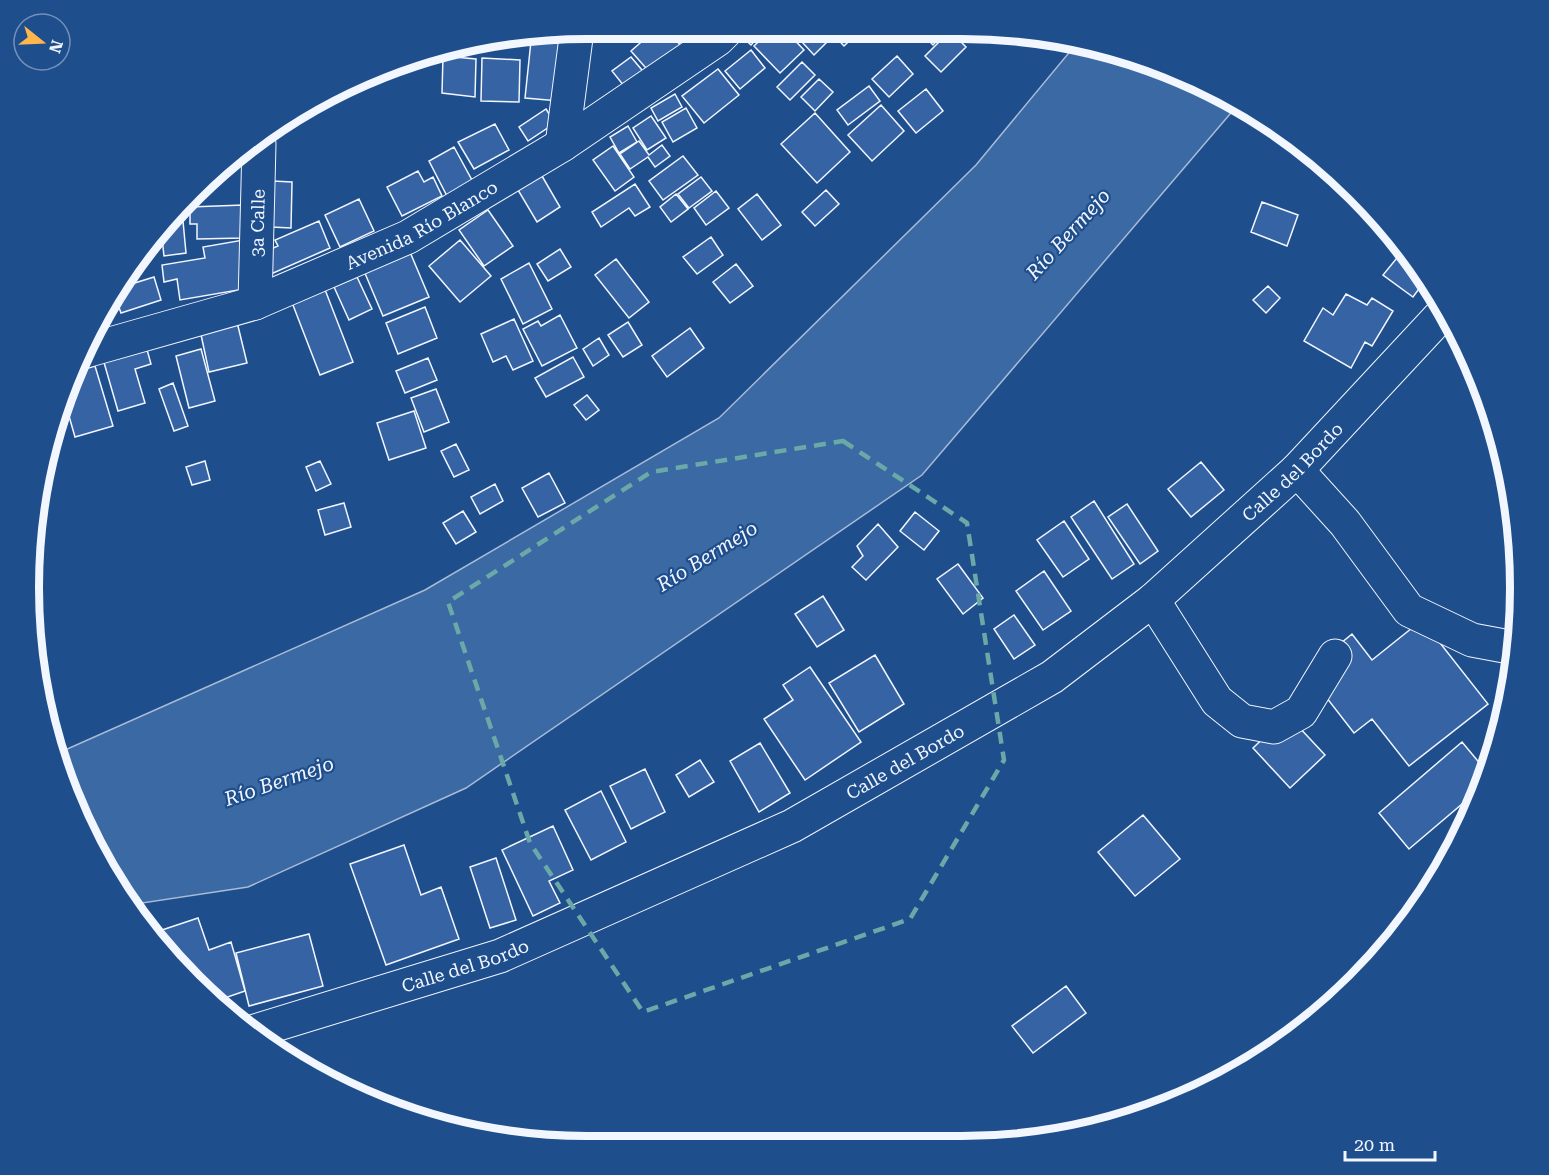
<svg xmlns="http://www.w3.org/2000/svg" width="1549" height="1175" viewBox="0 0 1549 1175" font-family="'Roboto Serif',serif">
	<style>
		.water { fill: #3b69a3; stroke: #a8bbd7; stroke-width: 1.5 }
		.building { fill: #3563a3; stroke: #f2f6ff; stroke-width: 1.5 }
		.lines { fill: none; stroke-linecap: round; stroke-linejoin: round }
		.minor-casing { stroke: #f2f6ff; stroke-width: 35 }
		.minor { stroke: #1f4e8c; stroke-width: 33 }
		.marked { fill: none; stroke: #6aa9a8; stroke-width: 4.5; stroke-dasharray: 12 8; stroke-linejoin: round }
		.labels { text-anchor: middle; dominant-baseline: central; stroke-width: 4.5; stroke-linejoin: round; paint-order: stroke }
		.street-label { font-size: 18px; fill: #f2f6ff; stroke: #1f4e8c }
		.water-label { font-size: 20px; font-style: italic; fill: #f2f6ff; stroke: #1f4e8c }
		.rim { fill: none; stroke: #f2f6ff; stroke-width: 8 }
	</style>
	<rect width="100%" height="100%" fill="#1f4e8c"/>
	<path class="water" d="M1077 43 1107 48 1236 107 922 475 466 788 248 887 129 905 58 768 56 754 425 590 719 418 976 165Z"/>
	<path class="building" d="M656 29H666L682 47 652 75 631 51Z
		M674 29H708L687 45Z
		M745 29H766L751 45 740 35Z
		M772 29H784L804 50 780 73 754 46Z
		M790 29H819L829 40 814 55Z
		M828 29H862L844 46Z
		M925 29 947 30 933 45 921 33Z
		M950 31 966 47 941 72 925 56Z
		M531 41 565 44 559 101 525 98Z
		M477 43 476 49 455 48V46Z
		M751 50 765 68 740 89 725 71Z
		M443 56 476 59 475 97 442 93Z
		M897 56 913 74 889 97 872 79Z
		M631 57 647 76 628 91 612 71Z
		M482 58 520 60 519 102 481 101Z
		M802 62 815 75 790 100 777 87Z
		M718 69 739 95 704 123 682 96Z
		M819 79 833 92 815 111 801 97Z
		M869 86 880 101 848 125 837 110Z
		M926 89 943 111 916 133 898 111Z
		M675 94 682 107 658 121 651 108Z
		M881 105 904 131 872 161 848 135Z
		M686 108 697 128 673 142 662 122Z
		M546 109 555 123 528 141 519 127Z
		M815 113 850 152 817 183 781 144Z
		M651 116 666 138 647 150 633 128Z
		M495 124 509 150 474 169 458 142Z
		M628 126 637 142 619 153 610 137Z
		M639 141 649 155 662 145 670 156 655 167 648 157 630 169 620 154Z
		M613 146 634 177 615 191 593 160Z
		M454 147 473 182 447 196 429 161Z
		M683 156 698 175 663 200 649 181Z
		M418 171 424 182 433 177 442 196 402 216 387 187Z
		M542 176 560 207 537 222 518 190Z
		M701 177 712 191 689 208 678 194Z
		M272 181 292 182 291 228 271 227Z
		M635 184 650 207 635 216 629 208 601 227 592 212Z
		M826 190 839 204 815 226 802 212Z
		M716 191 729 208 706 225 694 208Z
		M676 194 688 209 671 222 660 207Z
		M757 194 781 225 762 240 738 209Z
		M359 199 374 231 340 247 325 215Z
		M1362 199 1374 214 1359 206Z
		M1262 202 1298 215 1287 246 1251 232Z
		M243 205V238L197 239V224H190V207Z
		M488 210 513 246 484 266 459 230Z
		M183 221 186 253 164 256 161 229 164 224Z
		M319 221 330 248 271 274 262 253 278 246 275 240Z
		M711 237 723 255 697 274 683 257Z
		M243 240 250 288 180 300 177 279 164 282 162 265 205 258 203 247Z
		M460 240 491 276 460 302 429 266Z
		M560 249 571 267 548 281 537 264Z
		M410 252 429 297 383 316 364 271Z
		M1401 253 1415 263 1427 278 1413 297 1383 275Z
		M616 259 649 302 629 318 595 275Z
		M529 263 552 309 523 324 501 279Z
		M736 264 753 286 730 303 713 282Z
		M154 277 161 300 121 313 115 296 122 287Z
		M357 277 372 309 349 320 334 287Z
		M1268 286 1280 298 1266 313 1253 300Z
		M324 287 353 362 320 375 291 300Z
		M1346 294 1367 305 1372 298 1393 311 1372 346 1365 342 1351 368 1304 341 1323 308 1333 315Z
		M425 307 437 338 398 354 386 323Z
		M560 315 577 348 542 366 523 329 538 321 541 326Z
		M514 319 533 361 513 370 506 356 493 362 481 334Z
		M237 322 247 363 209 372 200 330Z
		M628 322 642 345 623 357 608 335Z
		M690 328 704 348 667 377 652 356Z
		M599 338 609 355 593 366 583 349Z
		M146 346 151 364 135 369 145 403 118 411 103 359Z
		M201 349 215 401 189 408 176 356Z
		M573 357 584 377 546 397 535 378Z
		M428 358 437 380 405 393 396 371Z
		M95 366 113 426 75 437 65 402 75 372Z
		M173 383 188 426 174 431 159 389Z
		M436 389 449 422 424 432 411 398Z
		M587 395 599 410 586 420 574 405Z
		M414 411 426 448 389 460 377 423Z
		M456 444 469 470 454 477 441 451Z
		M205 461 210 480 192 485 186 467Z
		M320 461 331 484 316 491 306 467Z
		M1201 462 1224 490 1191 517 1168 489Z
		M41 473 42 494H38L39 478Z
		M549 473 565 503 538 517 522 488Z
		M495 484 503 501 480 514 471 497Z
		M1094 501 1134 564 1112 579 1071 517Z
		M344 503 351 527 325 535 318 510Z
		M1127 504 1158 551 1140 564 1108 517Z
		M463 511 476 532 456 544 443 523Z
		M915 512 939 531 924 550 900 531Z
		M1064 521 1089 559 1063 577 1037 540Z
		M878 524 898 547 866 580 852 567 863 556 857 546Z
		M958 564 983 598 963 614 937 579Z
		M1044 571 1071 611 1043 630 1016 591Z
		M823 596 844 630 817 647 795 614Z
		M1014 615 1035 645 1014 659 994 629Z
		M1422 620 1488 704 1409 766 1372 719 1354 733 1319 688 1335 648 1352 634 1372 660Z
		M875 655 904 704 859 732 829 683Z
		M810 667 861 742 805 780 764 719 793 700 783 685Z
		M1297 725 1325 755 1290 788 1253 748 1271 731Z
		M1462 742 1487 772 1482 787 1409 849 1379 813Z
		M760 743 790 793 759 812 730 761Z
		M700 760 714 782 689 797 676 775Z
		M645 769 665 812 631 829 610 786Z
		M601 791 626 842 591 860 565 810Z
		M1143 815 1180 859 1135 896 1098 852Z
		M553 826 573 870 549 881 560 903 533 916 502 850Z
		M404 845 421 895 441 887 459 939 386 965 350 864Z
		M496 858 516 920 490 928 470 867Z
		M198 918 209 950 231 942 245 991 216 1001 192 983 172 958 162 930Z
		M309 934 323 986 249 1006 236 953Z
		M1066 986 1086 1013 1033 1053 1012 1026Z"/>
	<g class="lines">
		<g class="minor-casing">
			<g id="minor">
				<path d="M562 145 577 30"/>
				<path id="s1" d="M255 303 259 144"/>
				<path id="s2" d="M82 352 255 303 408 237 562 145 718 39 728 29"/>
				<path d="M1297 470 1345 523 1409 610 1472 640 1515 648"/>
				<path d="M1153 600 1217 701 1242 721 1274 727 1301 712 1335 656"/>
				<path id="s3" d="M255 1031 500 956 792 826 1052 677 1153 600 1297 470 1445 311"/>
			</g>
		</g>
		<use href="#minor" class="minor"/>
	</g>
	<path class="marked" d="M843 441 967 523 1004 760 910 919 643 1012 530 843 448 602 651 472Z"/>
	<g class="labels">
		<g class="street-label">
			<text stroke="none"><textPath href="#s1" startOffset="80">3a Calle</textPath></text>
			<text stroke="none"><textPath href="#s2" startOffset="364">Avenida Río Blanco</textPath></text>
			<text stroke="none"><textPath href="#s3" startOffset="1192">Calle del Bordo</textPath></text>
			<text stroke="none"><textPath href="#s3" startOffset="706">Calle del Bordo</textPath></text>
			<text stroke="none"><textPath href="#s3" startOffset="220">Calle del Bordo</textPath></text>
		</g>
		<g class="water-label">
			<text transform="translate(1068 234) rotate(-48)">Río Bermejo</text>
			<text transform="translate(707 556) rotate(-32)">Río Bermejo</text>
			<text transform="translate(279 781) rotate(-19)">Río Bermejo</text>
		</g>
	</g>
	<path d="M0 0H1549V1175H0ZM587 39H962A548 548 0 0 1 1510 587V588A548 548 0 0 1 962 1136H587A548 548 0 0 1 39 588V587A548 548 0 0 1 587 39Z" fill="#1f4e8c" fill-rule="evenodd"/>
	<path class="rim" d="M587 39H962A548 548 0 0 1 1510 587V588A548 548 0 0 1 962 1136H587A548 548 0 0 1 39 588V587A548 548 0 0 1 587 39Z"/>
	<g transform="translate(42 42) rotate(108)"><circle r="28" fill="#1f4e8c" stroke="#7391ba" stroke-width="1.5"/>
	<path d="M0-4.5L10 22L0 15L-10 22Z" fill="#ffb74d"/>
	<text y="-9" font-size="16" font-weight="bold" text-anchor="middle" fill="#f2f6ff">N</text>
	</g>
	<path d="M1345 1151v9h90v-9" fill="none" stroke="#f2f6ff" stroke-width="3"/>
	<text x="1354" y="1151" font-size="18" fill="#f2f6ff" stroke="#1f4e8c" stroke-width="4.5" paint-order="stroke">20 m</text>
</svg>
